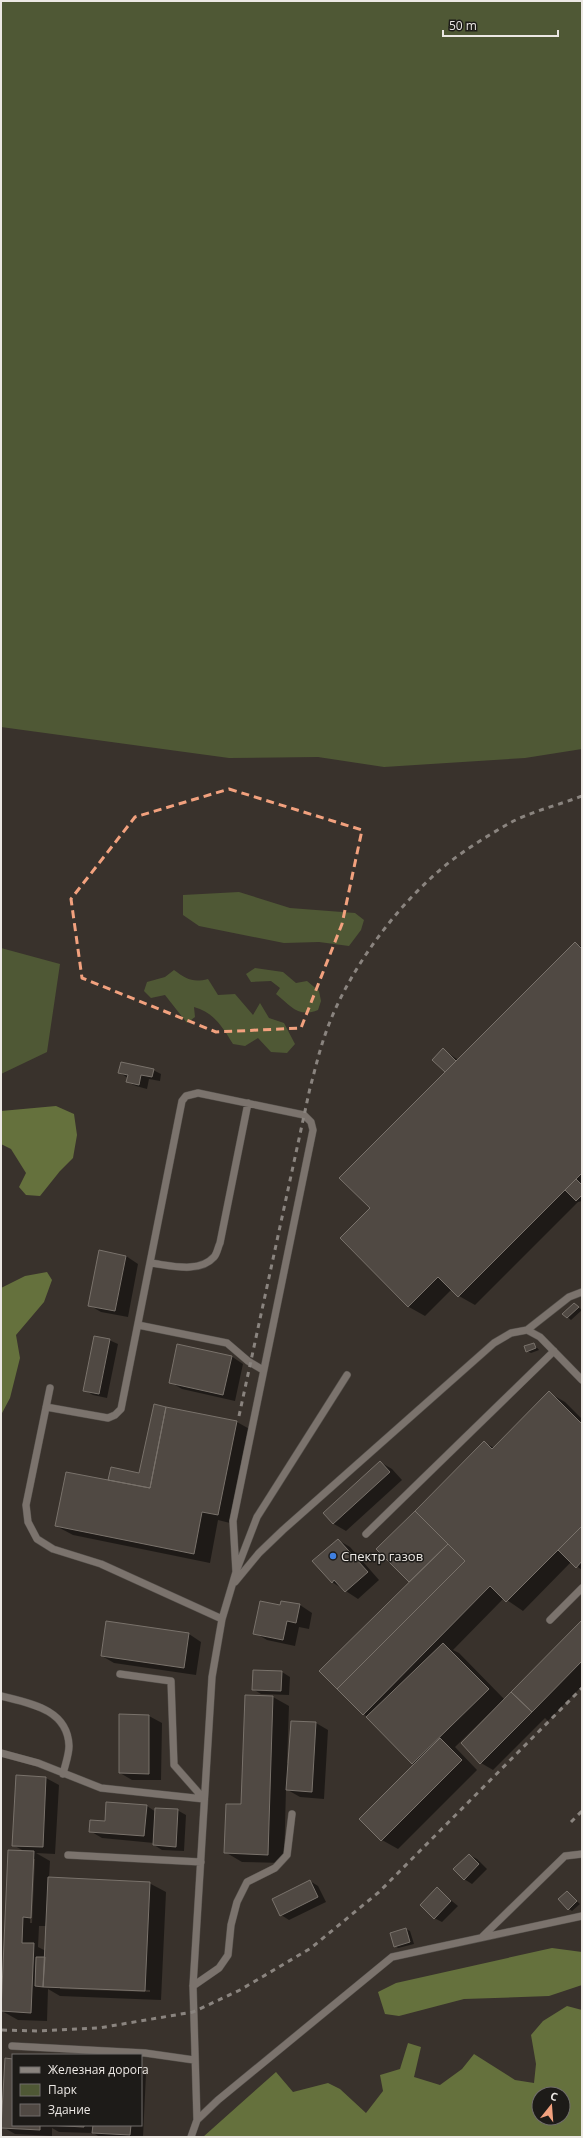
<svg xmlns="http://www.w3.org/2000/svg" width="583" height="2138" viewBox="0 0 583 2138" font-family="'Open Sans',sans-serif">
	<style>
		.green { fill: #4f5835 }
		.forest { fill: #65713d; fill-rule: evenodd }
		.shadow { fill: #0007; fill-rule: evenodd }
		.building { fill: #504943; stroke: #79726b }
		.lines { fill: none; stroke-linecap: round; stroke-linejoin: round }
		.lane-casing { stroke: #55504b; stroke-width: 8 }
		.lane { stroke: #7b736d; stroke-width: 7 }
		.rail { stroke: #8a847f; stroke-width: 3; stroke-dasharray: 5 5; stroke-linecap: butt }
		.marked { fill: none; stroke: #f2a17e; stroke-width: 3; stroke-dasharray: 8 5; stroke-linejoin: round }
		.shop-dot { fill: #3f7fe0; stroke: #1d1b18; stroke-width: 1.5 }
		.labels { text-anchor: middle; dominant-baseline: central; stroke-width: 3; stroke-linejoin: round; paint-order: stroke }
		.poi-label { font-size: 13px; fill: #ece8e4; stroke: #1d1b18; text-anchor: start }
	</style>
	<rect width="100%" height="100%" fill="#39322c"/>
	<path class="green" d="M1 1H582V749L525 758 384 767 318 757 229 758 1 727Z
		M239 892 290 908 355 913 364 920 361 930 349 946 319 942 284 943 199 926 183 915V895Z
		M1 948 60 964 47 1052 1 1074Z
		M255 968 283 972 296 983 307 981 319 991 321 1001 318 1010C298 1018 291 1006 276 994L280 988 271 981 251 982 246 974Z
		M174 970C186 979 193 983 208 979L218 995 235 994 253 1015 260 1003 269 1018 284 1023 295 1044 287 1053 271 1052 258 1038 245 1046 233 1044C223 1028 214 1012 194 1007L195 1017 187 1023 165 995 151 998 144 991 147 982 165 977Z"/>
	<path class="forest" d="M56 1106 74 1114 77 1135 73 1158 60 1171 40 1196 26 1195 19 1187 26 1173 11 1149 1 1144V1111Z
		M47 1272 52 1280 44 1302 16 1335 20 1358 10 1398 1 1415V1288L25 1276Z
		M552 1948 582 1952V1985L549 1996 464 1999 399 2016 385 2014 378 1992 396 1983Z
		M567 2006 582 2010V2137H203L276 2072 293 2092 328 2083 340 2089 366 2113 383 2091 380 2075 400 2069 408 2043 421 2047 414 2077 440 2085 462 2069 474 2054 515 2080 534 2083 536 2064 531 2035 543 2021ZM539 2094H563V2118H539Z"/>
	<path class="shadow" d="M575 943 582 947V1201L578 1202 475 1305 459 1296 452 1289 425 1316 409 1307 341 1238 371 1208 447 1072 444 1050 458 1060Z
		M153 1070 161 1074 160 1081 149 1079 147 1089 136 1086 127 1082 128 1078 120 1073Z
		M126 1256 138 1264 128 1317 101 1312 89 1305Z
		M574 1304 582 1310 571 1320 564 1314Z
		M109 1340 118 1344 107 1398 93 1395 84 1390Z
		M534 1344 539 1350 531 1353 527 1351Z
		M231 1356 243 1364 235 1401 182 1389 170 1382Z
		M549 1393 565 1402 582 1419V1570L571 1562 523 1611 504 1598 453 1650 459 1653 505 1700 582 1622V1686L548 1721 545 1718 493 1770 481 1763 491 1714 490 1713 455 1747 477 1770 398 1849 382 1840 360 1819 414 1765 364 1714 411 1582 377 1549 484 1442 494 1448Z
		M155 1405 237 1422 253 1431 234 1524 218 1520 210 1563 73 1535 56 1526 113 1482 140 1474Z
		M380 1462 392 1469 402 1480 346 1531 334 1524 324 1513Z
		M1 1536H2L1 1568Z
		M338 1540 350 1547 379 1580 358 1599 332 1582Z
		M282 1602 300 1605 312 1613 309 1629 299 1627 295 1646 267 1640 255 1633 281 1606Z
		M189 1634 201 1642 196 1675 114 1663 102 1656Z
		M282 1672 290 1677 289 1695 261 1694 253 1689Z
		M273 1697 289 1706 287 1763H289L316 1723 328 1730 324 1799 300 1797 286 1789 284 1863 242 1862 225 1852 242 1805Z
		M120 1715 149 1716 162 1723 161 1780H132L120 1773Z
		M17 1776 46 1778 59 1785 55 1854 36 1853 50 1861 49 1878 149 1883 166 1892 161 2000 60 1996 48 1989 47 2021 18 2020 2 2011 24 1851 13 1845ZM33 1859H35L32 1923H30ZM39 1926H47L46 1951 38 1947ZM60 1987 150 1990V1992L60 1989Z
		M107 1803 147 1806 156 1812 177 1810 186 1815 184 1851 162 1850 154 1845V1843L102 1838 90 1831 105 1822Z
		M469 1855 477 1859 487 1869 472 1884 464 1879Z
		M310 1881 318 1886 326 1902 289 1920 281 1915Z
		M437 1889 458 1906 442 1922 434 1918Z
		M567 1892 580 1904 572 1911 569 1909Z
		M406 1929 410 1931 414 1944 398 1948 395 1946Z
		M13 2060V2125H141V2071L146 2074 143 2137H100L93 2133 59 2132 52 2128V2136L15 2134 3 2127Z"/>
	<path class="building" d="M575 942 582 949V1173L458 1297 438 1277 408 1307 340 1238 370 1208 339 1178Z
		M443 1048 456 1061 445 1072 432 1060Z
		M121 1062 154 1069 152 1077 141 1075 139 1085 126 1082 128 1075 118 1073Z
		M576 1179 582 1185V1195L576 1201 565 1190Z
		M99 1250 126 1256 115 1311 88 1306Z
		M574 1303 579 1307 567 1318 562 1314Z
		M94 1336 110 1339 99 1394 83 1391Z
		M534 1343 536 1348 526 1352 524 1346Z
		M177 1344 232 1356 223 1395 169 1383Z
		M549 1391 582 1424V1526L506 1602 490 1586 363 1715 337 1689 465 1561 415 1511 484 1441 492 1449Z
		M154 1404 166 1407 150 1488 108 1480 111 1467 139 1473Z
		M166 1407 237 1421 218 1515 202 1512 194 1554 55 1526 66 1472 150 1488Z
		M380 1461 390 1472 333 1524 323 1513Z
		M415 1511 448 1544 409 1582 376 1549Z
		M582 1526V1561L576 1568 558 1550Z
		M338 1539 368 1572 345 1592 334 1580 332 1583 312 1561Z
		M448 1544 465 1561 337 1689 319 1671Z
		M260 1601 280 1605 281 1601 300 1604 296 1623 287 1621 283 1640 253 1634Z
		M582 1620V1661L532 1712 511 1692Z
		M106 1621 189 1633 184 1668 101 1656Z
		M443 1643 489 1689 412 1764 366 1717Z
		M253 1670 282 1671 281 1691 252 1690Z
		M511 1692 532 1712 480 1764 461 1743Z
		M245 1695 273 1696 268 1855 224 1853 226 1804H241Z
		M119 1714 149 1715V1774L119 1773Z
		M291 1721 316 1722 312 1792 286 1790Z
		M440 1738 462 1760 381 1841 359 1819Z
		M16 1775 46 1777 43 1847 12 1846Z
		M106 1802 147 1805 144 1836 89 1832 90 1820 105 1821Z
		M155 1808 178 1809 176 1847 153 1845Z
		M8 1850 34 1851 31 1918 23 1917 22 1943H34L31 2013 1 2011Z
		M469 1854 479 1864 464 1880 453 1869Z
		M48 1877 150 1882 145 1991 43 1987Z
		M310 1880 318 1897 280 1916 272 1899Z
		M437 1887 451 1901 434 1919 420 1905Z
		M567 1891 577 1901 568 1910 558 1899Z
		M406 1928 410 1942 394 1947 390 1933Z
		M36 1957H45L43 1987 35 1986Z
		M5 2058 13 2059V2125H40V2130L1 2128Z
		M46 2125H84V2127Z
		M93 2125H131L130 2135 92 2133Z"/>
	<g class="lines">
		<g class="lane-casing">
			<path id="lane" d="M150 1263C169 1265 199 1274 214 1257 217 1254 218 1247 220 1243L248 1103
				M138 1325 227 1343 248 1361 263 1370
				M527 1330 569 1297 582 1292
				M50 1388 26 1505 28 1522 37 1539 53 1549 101 1564 222 1619 212 1677 193 1986 197 2120 191 2137
				M46 1407 108 1418 115 1415 121 1409 182 1101 186 1096 198 1093 304 1115 311 1122 313 1130 233 1521 236 1572 222 1619
				M366 1534 554 1351
				M237 1569 257 1517 347 1375
				M235 1582 259 1553 283 1530 494 1343 511 1333 527 1330 540 1337 582 1380
				M550 1620 582 1588
				M120 1674 171 1681 174 1765 204 1799
				M1 1696C29 1703 68 1709 69 1746 69 1755 65 1765 63 1774
				M1 1753 38 1763 101 1788 204 1799
				M68 1855 201 1862
				M482 1937 565 1856 582 1854
				M193 1986 219 1968 228 1955 231 1925 237 1902 247 1882 275 1868 287 1855 292 1814
				M12 2046 145 2053 194 2060
				M197 2120 218 2100 392 1957 582 1916"/>
		</g>
		<use href="#lane" class="lane"/>
		<path class="rail" d="M239 1416 310 1088C315 1070 319 1052 325 1035 344 979 387 918 431 878 453 857 482 839 508 824 529 812 559 805 582 796
			M571 1822 582 1811
			M2 2030 38 2031 99 2028 193 2012 240 1990 311 1948 379 1892 582 1688"/>
	</g>
	<path class="marked" d="M229 789 362 830 342 924 301 1028 216 1032 82 978 71 899 135 817Z"/>
	<circle class="shop-dot" cx="333" cy="1556" r="4"/>
	<g class="labels">
		<g class="poi-label">
			<text x="341" y="1556">Спектр газов</text>
		</g>
	</g>
	<rect width="583" height="2138" fill="none" stroke="#ece8e4" stroke-width="4"/>
	<rect x="12" y="2054" width="130" height="72" fill="#1d1b18" stroke="#706d6a"/>
	<rect x="20" y="2067" width="20" height="6" fill="#8a847f" stroke="#706d6a"/>
	<text x="48" y="2074" font-size="12" fill="#ece8e4">Железная дорога</text>
	<rect x="20" y="2084" width="20" height="12" fill="#4f5835" stroke="#706d6a"/>
	<text x="48" y="2094" font-size="12" fill="#ece8e4">Парк</text>
	<rect x="20" y="2104" width="20" height="12" fill="#504943" stroke="#706d6a"/>
	<text x="48" y="2114" font-size="12" fill="#ece8e4">Здание</text>
	<g transform="translate(551 2106) rotate(17)"><circle r="19" fill="#1d1b18" stroke="#706d6a"/>
	<path d="M0-3L7 15L0 10L-7 15Z" fill="#f2a17e"/>
	<text y="-6" font-size="11" font-weight="bold" text-anchor="middle" fill="#ece8e4">С</text>
	</g>
	<path d="M443 30v6h115v-6" fill="none" stroke="#ece8e4" stroke-width="2"/>
	<text x="449" y="30" font-size="12" fill="#ece8e4" stroke="#1d1b18" stroke-width="3" paint-order="stroke">50 m</text>
</svg>
